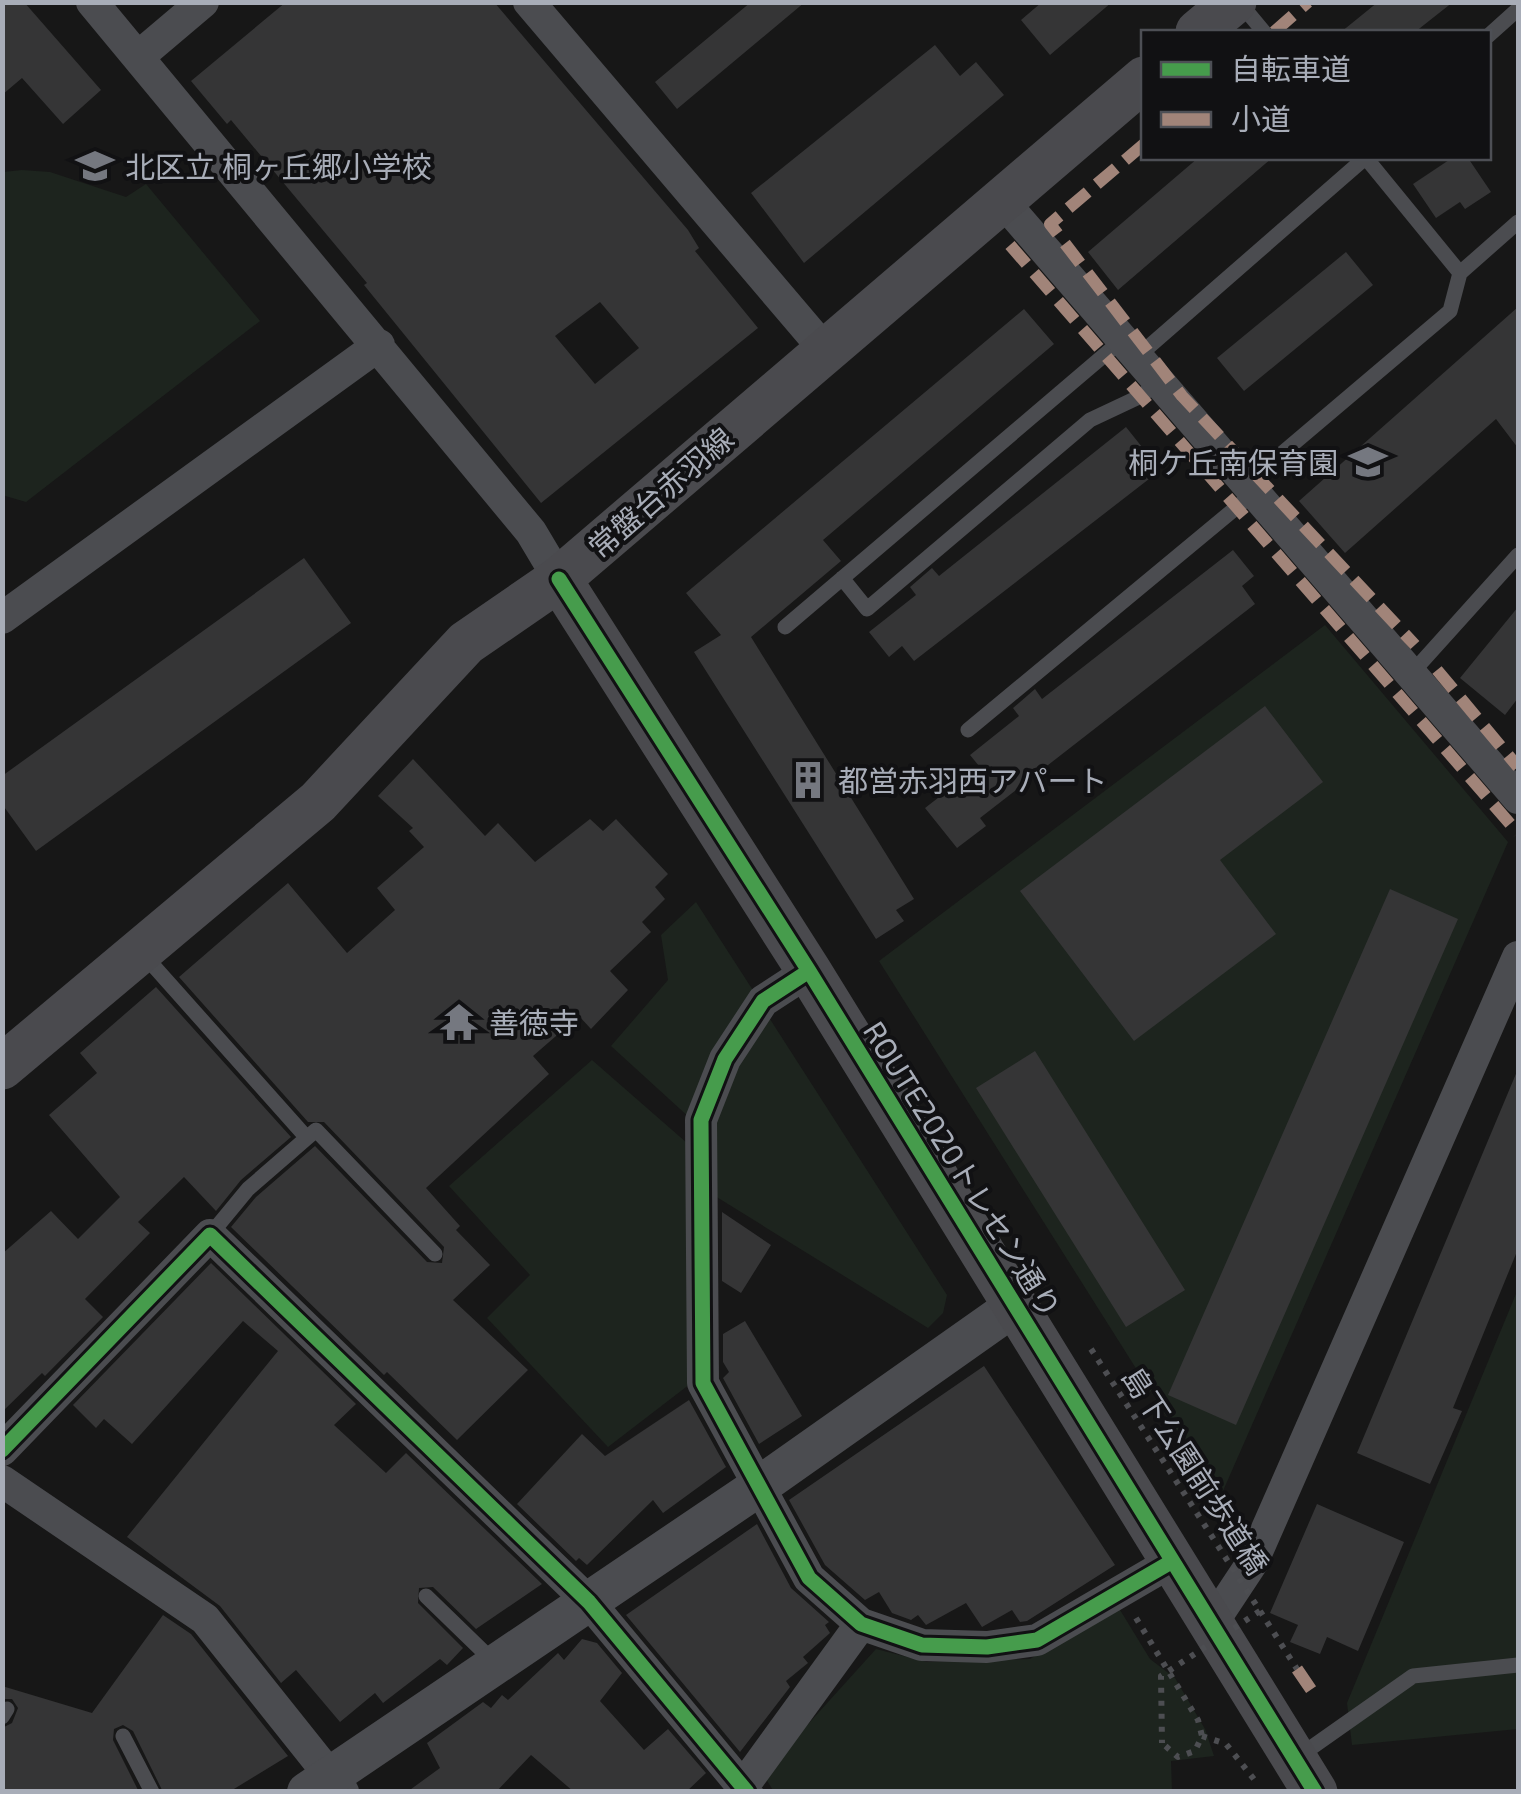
<svg xmlns="http://www.w3.org/2000/svg" width="1521" height="1794" viewBox="0 0 1521 1794" font-family="'Exo 2','Noto Sans JP',sans-serif">
	<style>
		.green { fill: #1d241e }
		.building { fill: #353536; fill-rule: evenodd }
		.lines { fill: none; stroke-linecap: round; stroke-linejoin: round }
		.path { stroke: #4d4e52; stroke-width: 6; stroke-dasharray: 5 8; stroke-linecap: butt }
		.service { stroke: #4b4c50; stroke-width: 15 }
		.minor { stroke: #4b4c50; stroke-width: 32 }
		.tertiary { stroke: #4b4c50; stroke-width: 40 }
		.secondary { stroke: #4a4a4e; stroke-width: 45 }
		.path-bridge { stroke: #4d4e52; stroke-width: 6; stroke-dasharray: 5 8; stroke-linecap: butt }
		.quiet { stroke: #a18479; stroke-width: 12; stroke-dasharray: 25 12; stroke-linecap: butt }
		.cycleway-casing { stroke: #111113; stroke-width: 21 }
		.cycleway { stroke: #469c4c; stroke-width: 15 }
		.labels { text-anchor: middle; dominant-baseline: central; stroke-width: 8; stroke-linejoin: round; paint-order: stroke }
		.poi-label { font-size: 30px; fill: #a8adb8; stroke: #111113; text-anchor: start }
		.street-label { font-size: 30px; fill: #a8adb8; stroke: #111113 }
	</style>
	<rect width="100%" height="100%" fill="#171717"/>
	<path class="green" d="M22 170 50 172 126 197 146 184 260 321 26 502 2 495 3 172Z
		M1325 625 1508 842 1219 1500 879 961Z
		M696 902 756 995 691 1119 611 1046 668 980 661 935Z
		M768 1016 947 1295 943 1313 928 1328 715 1196 712 1125 727 1078Z
		M592 1060 687 1143 690 1384 608 1447 487 1318 530 1275 449 1186Z
		M1518 1289V1729L1352 1745 1347 1703Z
		M1117 1605 1150 1659 1175 1678 1205 1729 1214 1756 1171 1761 1172 1792H774L763 1774 876 1649 927 1662 1030 1659Z"/>
	<path class="building" d="M2 2H24L101 90 63 124 22 78 2 95Z
		M286 2H494L688 230 699 248 695 251 758 328 541 503 364 285 367 283 231 120 227 124 191 81ZM600 302 639 348 595 384 555 336Z
		M751 2H805L677 109 655 82Z
		M1042 2H1112L1050 55 1021 20Z
		M1378 2H1453L1415 32H1341Z
		M935 45 960 76 976 62 1004 95 804 263 751 193Z
		M1198 158H1272L1118 290 1088 252Z
		M1452 158H1468L1491 192 1465 209 1460 202 1436 218 1413 184Z
		M1346 252 1373 285 1244 391 1217 358Z
		M1518 307V448L1496 419 1345 553 1299 501Z
		M1024 309 1054 344 823 540 841 561 751 637 914 899 896 910 904 921 876 939 694 652 721 635 686 593Z
		M1126 427 1146 452 1135 461 1149 479 914 661 902 646 889 657 869 632 916 595 910 587 932 568 939 576Z
		M1233 550 1254 576 1242 586 1255 604 980 818 986 826 957 848 925 808 979 766 970 755 1019 716 1013 708 1035 689 1042 699Z
		M304 558 351 623 36 851 2 804V776Z
		M1518 607V698L1505 715 1460 678Z
		M1265 706 1323 782 1220 860 1276 934 1134 1041 1020 891Z
		M413 759 485 836 498 823 535 862 590 819 603 831 616 819 668 874 655 887 665 899 642 922 651 932 610 971 628 990 591 1029 579 1016 533 1056 549 1074 426 1188 460 1226 456 1230 490 1265 453 1300 528 1370 457 1440 387 1372 384 1375 231 1227 256 1197 315 1146 427 1262 442 1263 444 1247 324 1122H308L179 977 288 883 347 953 395 910 377 888 424 847 409 831 413 828 378 796Z
		M1390 889 1458 919 1236 1425 1168 1395Z
		M156 987 291 1137 241 1180 216 1211 184 1177 138 1222 150 1233 85 1299 103 1317 45 1376 42 1373 2 1412V1254L51 1211 78 1239 120 1197 49 1115 97 1073 80 1053Z
		M1035 1051 1185 1290 1126 1327 976 1088Z
		M1518 1069V1249L1453 1408 1462 1411 1430 1484 1357 1453Z
		M722 1212 771 1245 741 1293 722 1281Z
		M211 1263 356 1404 334 1425 386 1473 406 1453 542 1584 476 1629 433 1587 419 1588 418 1603 463 1648 447 1665 440 1659 383 1703 375 1693 340 1722 296 1670 281 1683 220 1606 127 1537 278 1351 243 1321 132 1444 104 1419 96 1428 73 1405Z
		M745 1321 802 1416 759 1444 723 1378 729 1372 723 1362V1334Z
		M984 1366 1115 1565 1027 1621 1020 1622 1012 1610 982 1627 966 1603 926 1625 918 1615 911 1620 892 1613 879 1592 865 1600 825 1565 789 1500Z
		M689 1400 726 1467 663 1513 653 1500 587 1565 579 1558 576 1561 517 1504 582 1434 605 1456Z
		M1317 1504 1404 1542 1358 1651 1327 1637 1320 1654 1290 1642 1298 1625 1270 1613Z
		M757 1524 791 1588 829 1622 825 1625 830 1633 803 1657 808 1663 786 1681 790 1687 740 1752 626 1615Z
		M163 1615 191 1634 288 1756 229 1792H163L133 1731 123 1725 114 1729 113 1740 139 1792H2V1728L12 1723 18 1708 12 1699H2V1686L92 1713Z
		M582 1639 597 1643 622 1673 600 1701 644 1750 668 1729 706 1773 686 1792H574L531 1755 496 1792H407L440 1768 427 1743 483 1702 491 1708 502 1695 508 1700 558 1653 564 1660Z"/>
	<g class="lines">
		<path class="path" d="M1260 1611 1297 1669
			M1136 1618 1198 1720 1202 1736 1195 1751 1178 1757 1162 1743
			M1202 1736 1226 1744 1257 1783"/>
		<path class="service" d="M1239 2 1264 32
			M1488 36 1518 9
			M1366 158 1460 273
			M1137 357 1365 158
			M1247 483 1450 311 1460 273 1518 222
			M842 578 867 609 1090 420 1141 396 1158 382
			M785 627 1122 340
			M1410 675 1518 555
			M968 730 1255 492
			M143 954 307 1138
			M210 1235 248 1189 316 1130 435 1254
			M426 1596 493 1661
			M2 1717 7 1709
			M123 1736 152 1792
			M1298 1757 1413 1676 1518 1665"/>
		<path class="minor" d="M92 2 531 532 559 579
			M529 2 825 350
			M138 57 203 2
			M1001 199 1518 798
			M2 618 379 345
			M809 971 763 1001 725 1059 701 1120 703 1383 809 1578 861 1624 922 1645 987 1647 1037 1640 1171 1562
			M2 1450 210 1235 589 1602 747 1792
			M2 1481 205 1619 343 1792
			M1211 1625 1252 1563 1518 957
			M739 1792 861 1624"/>
		<path class="tertiary" d="M307 1792 758 1487 1016 1305"/>
		<path class="secondary" d="M1198 32 1234 2
			M559 579 809 971 1315 1792
			M2 1067 318 802 466 643 559 579 1144 79"/>
		<path class="path-bridge" d="M1091 1349 1260 1611 1161 1676 1162 1743"/>
		<path class="quiet" d="M1274 32 1308 2
			M1144 144 1050 224 1182 396 1415 645
			M1010 245 1518 833
			M1437 670 1518 767
			M1297 1669 1312 1691"/>
		<g class="cycleway-casing">
			<path id="cycleway" d="M559 579 809 971 1315 1792
				M809 971 763 1001 725 1059 701 1120 703 1383 809 1578 861 1624 922 1645 987 1647 1037 1640 1171 1562
				M2 1450 210 1235 589 1602 747 1792"/>
		</g>
		<use href="#cycleway" class="cycleway"/>
	</g>
	<defs>
		<g id="school-bare" transform="scale(3)"><path d="M0-5L7-2L0 1L-7-2ZM-4 1L0 2.5L4 1V4Q0 6-4 4Z" fill="#757880" stroke="#111113" stroke-width="2.5" paint-order="stroke"/></g>
		<g id="building-bare" transform="scale(3)"><path d="M-4-6H4V6H1V3H-1V6H-4ZM-2.5-4.3h1.7v1.8h-1.7ZM.8-4.3h1.7v1.8H.8ZM-2.5-1h1.7V.8h-1.7ZM.8-1h1.7V.8H.8Z" fill="#757880" stroke="#111113" stroke-width="2.5" paint-order="stroke"/></g>
		<g id="temple-bare" transform="scale(3)"><path d="M0-6L5-2H3V0L6.5 2.5H4V6H1.5V3h-3V6H-4V2.5H-6.5L-3 0V-2H-5Z" fill="#757880" stroke="#111113" stroke-width="2.5" paint-order="stroke"/></g>
	</defs>
	<g fill-rule="evenodd">
		<use href="#school-bare" x="95" y="166"/>
		<use href="#school-bare" x="1368" y="462"/>
		<use href="#building-bare" x="808" y="780"/>
		<use href="#temple-bare" x="459" y="1022"/>
	</g>
	<g class="labels">
		<g class="poi-label">
			<text x="125" y="166">北区立 桐ヶ丘郷小学校</text>
			<text x="1338" y="462" text-anchor="end">桐ケ丘南保育園</text>
			<text x="838" y="780">都営赤羽西アパート</text>
			<text x="489" y="1022">善徳寺</text>
		</g>
		<g class="street-label">
			<text transform="translate(660 492) rotate(-41)">常盤台赤羽線</text>
			<text transform="translate(963 1169) rotate(58)">ROUTE2020トレセン通り</text>
			<text transform="translate(1196 1470) rotate(57)">島下公園前歩道橋</text>
		</g>
	</g>
	<rect width="1521" height="1794" fill="none" stroke="#a8adb8" stroke-width="10"/>
	<rect x="1141" y="30" width="350" height="130" fill="#111113" stroke="#4d4f55" stroke-width="2.5"/>
	<rect x="1161" y="62" width="50" height="15" fill="#469c4c" stroke="#4d4f55" stroke-width="2.5"/>
	<text x="1231" y="80" font-size="30" fill="#a8adb8">自転車道</text>
	<rect x="1161" y="112" width="50" height="15" fill="#a18479" stroke="#4d4f55" stroke-width="2.5"/>
	<text x="1231" y="130" font-size="30" fill="#a8adb8">小道</text>
</svg>
